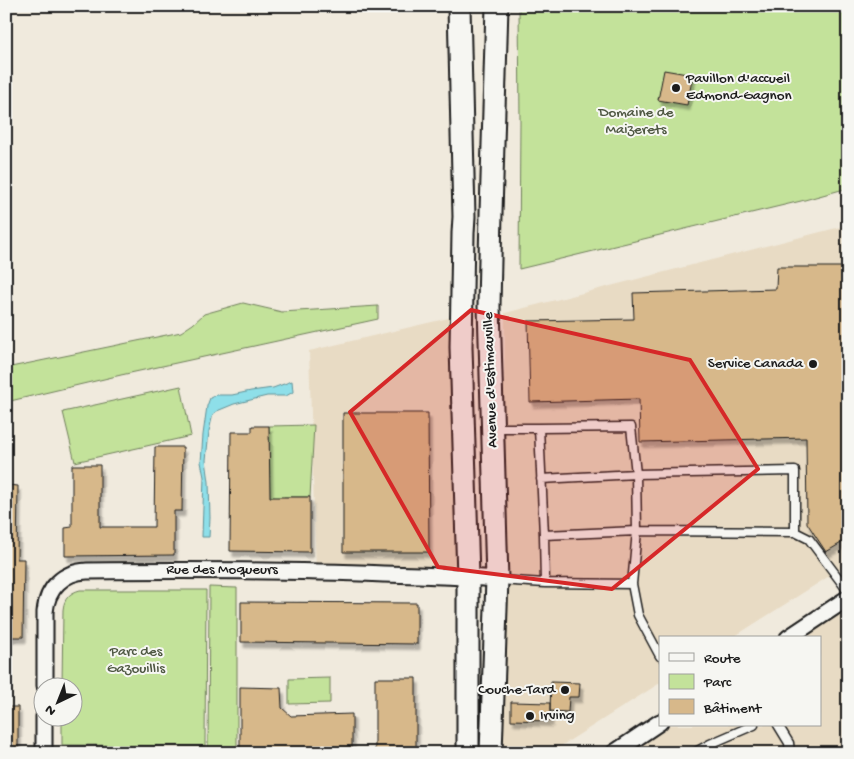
<svg xmlns="http://www.w3.org/2000/svg" width="854" height="759" viewBox="0 0 854 759" font-family="'Gochi Hand',sans-serif">
	<style>
		.built { fill: #e8dbc4 }
		.green { fill: #c3e29a; stroke: #707f5b }
		.water { fill: #8edfe9; stroke: #609197 }
		.building { fill: #d7b88a; stroke: #1c1c1c; filter: url(#shadow) }
		.lines { fill: none; stroke-linecap: round; stroke-linejoin: round }
		.service-casing { stroke: #1c1c1c; stroke-width: 11 }
		.minor-casing { stroke: #1c1c1c; stroke-width: 19 }
		.secondary-casing { stroke: #1c1c1c; stroke-width: 25 }
		.service { stroke: #f6f6f2; stroke-width: 8 }
		.minor { stroke: #f6f6f2; stroke-width: 15 }
		.secondary { stroke: #f6f6f2; stroke-width: 21 }
		.marked { fill: #d62828; fill-opacity: 0.2; stroke: #d62828; stroke-width: 4; stroke-linejoin: round }
		.poi-dot { fill: #1c1c1c; stroke: #f6f6f2; stroke-width: 2 }
		.labels { text-anchor: middle; dominant-baseline: central; stroke-width: 4; stroke-linejoin: round; paint-order: stroke }
		.poi-label { font-size: 15px; fill: #1c1c1c; stroke: #f6f6f2; text-anchor: start }
		.park-label { font-size: 15px; fill: #4e5742; stroke: #f6f6f2 }
		.street-label { font-size: 15px; fill: #1c1c1c; stroke: #f6f6f2 }
	</style>
	<defs>
		<filter id="shadow"><feDropShadow dx="3" dy="5.5" stdDeviation="1" flood-color="#0004"/></filter>
	</defs>
	<rect width="100%" height="100%" fill="#f0eadd"/>
	<filter id="ink" filterUnits="userSpaceOnUse"><feTurbulence type="fractalNoise" baseFrequency=".02" numOctaves="2"/><feDisplacementMap in="SourceGraphic" scale="10" xChannelSelector="R" yChannelSelector="G"/><feConvolveMatrix kernelMatrix="1 2 1 2 8 2 1 2 1" color-interpolation-filters="sRGB"/></filter>
	<g filter="url(#ink)">
		<path class="built" d="M848 225V564L732 638H660V683L550 753H499L505 313Z
			M453 317 468 577 316 571 309 351Z
			M848 598V753H614L660 725H820V638H788Z"/>
		<path class="green" d="M519 6H848V188L801 201 519 269 520 122Z
			M243 303 282 312 378 306V319L121 375 6 402V368L181 332 193 324 204 314Z
			M181 386 191 436 75 462 63 412Z
			M314 425 310 497H284L270 515 269 426Z
			M209 587 237 588V753H208Z
			M80 590H206L205 746 62 745V717L72 716V686H62L63 610C64 599 69 593 80 590Z
			M330 678V703L289 704V679Z"/>
		<path class="water" d="M292 381 293 392 286 396H267L234 404 217 411 213 414 209 431 206 460 209 482 210 518 209 537H202L204 477 201 462 203 435 207 406 210 398 216 395H232L251 391 273 388Z"/>
		<path class="building" d="M664 70 693 75 687 105 658 100Z
			M777 267H848V539L826 552 807 523 806 438 640 442 639 399 530 402 528 321 634 319 633 293 776 289Z
			M343 413H428L429 552H343Z
			M252 426H269L270 497H310V552L230 551 231 432H252Z
			M155 447H183L182 511H174V555L65 556V528L72 527V465H100V527H154Z
			M6 485 18 486 17 559H24L23 637H6Z
			M241 602 417 603V644L241 642Z
			M375 678H416V753H375Z
			M551 682 580 683 579 697H569L568 712 550 711Z
			M240 687 281 688 282 708 291 716 352 714V753H240Z
			M511 702 550 703V721L511 720Z
			M6 707H18V753H6Z"/>
		<g class="lines">
			<g class="service-casing">
				<path id="service" d="M493 428H539L544 535
					M541 479 636 474 795 471V532L637 531 544 535 545 583
					M795 532 809 539 848 591
					M499 580 545 583 632 584 637 531 636 474 631 427 539 428
					M632 584 638 615 660 656
					M778 725 789 743 790 753
					M694 753 710 744 754 725"/>
			</g>
			<g class="minor-casing">
				<path id="minor" d="M788 638 848 598
					M45 686V612C47 588 63 572 87 571 186 570 284 570 383 574 421 575 459 576 497 579
					M44 753V716
					M614 753 660 722"/>
			</g>
			<g class="secondary-casing">
				<path id="secondary" d="M459 6 464 217 463 233 461 347 468 577V753
					M491 753 497 579 489 306 491 213 497 6"/>
			</g>
			<use href="#service" class="service"/>
			<use href="#minor" class="minor"/>
			<use href="#secondary" class="secondary"/>
		</g>
	</g>
	<path class="marked" d="M471 310 690 360 758 469 612 589 438 567 350 412Z"/>
	<g class="poi-dot">
		<circle cx="676" cy="88" r="5"/>
		<circle cx="813" cy="364" r="5"/>
		<circle cx="565" cy="690" r="5"/>
		<circle cx="530" cy="716" r="5"/>
	</g>
	<g class="labels">
		<g class="poi-label">
			<text x="686" y="79">Pavillon d'accueil<tspan x="686" dy="17">Edmond-Gagnon</tspan></text>
			<text x="803" y="364" text-anchor="end">Service Canada</text>
			<text x="555" y="690" text-anchor="end">Couche-Tard</text>
			<text x="540" y="716">Irving</text>
		</g>
		<g class="park-label">
			<text x="636" y="113">Domaine de<tspan x="636" dy="17">Maizerets</tspan></text>
			<text x="136" y="652">Parc des<tspan x="136" dy="17">Gazouillis</tspan></text>
		</g>
		<g class="street-label">
			<text transform="translate(491 380) rotate(-92)">Avenue d'Estimauville</text>
			<text x="222" y="570">Rue des Moqueurs</text>
		</g>
	</g>
	<rect width="854" height="759" fill="none" stroke="#f6f6f2" stroke-width="25"/>
	<rect x="12" y="12" width="829" height="734" fill="none" stroke="#1c1c1c" stroke-width="2" filter="url(#ink)"/>
	<rect x="659" y="636" width="162" height="90" fill="#f6f6f2" stroke="#9f9f9c"/>
	<rect x="669" y="653" width="25" height="8" fill="#f6f6f2" stroke="#9f9f9c"/>
	<text x="704" y="662" font-size="15" fill="#1c1c1c">Route</text>
	<rect x="669" y="674" width="25" height="15" fill="#c3e29a" stroke="#9f9f9c"/>
	<text x="704" y="686" font-size="15" fill="#1c1c1c">Parc</text>
	<rect x="669" y="699" width="25" height="15" fill="#d7b88a" stroke="#9f9f9c"/>
	<text x="704" y="712" font-size="15" fill="#1c1c1c">Bâtiment</text>
	<g transform="translate(58 702) rotate(223)"><circle r="24" fill="#f6f6f2" stroke="#9f9f9c"/>
	<path d="M0-4L9 19L0 12L-9 19Z" fill="#1c1c1c"/>
	<text y="-8" font-size="14" font-weight="bold" text-anchor="middle" fill="#1c1c1c">N</text>
	</g>
</svg>
